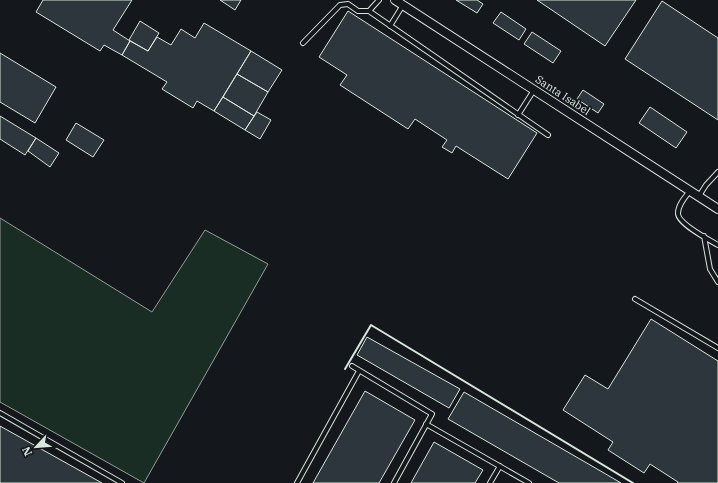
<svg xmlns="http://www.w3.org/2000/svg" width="718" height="483" viewBox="0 0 718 483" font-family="'IBM Plex Serif',serif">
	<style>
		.green { fill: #1a2d24; stroke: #939e99 }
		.building { fill: #2c363c; stroke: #d8e6dc }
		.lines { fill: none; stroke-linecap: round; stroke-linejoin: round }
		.lane-casing { stroke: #d8e6dc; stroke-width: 6 }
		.street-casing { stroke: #d8e6dc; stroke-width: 10 }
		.lane { stroke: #14181c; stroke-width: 4 }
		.street { stroke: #14181c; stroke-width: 8 }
		.wall { stroke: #d8e6dc; stroke-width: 2 }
		.labels { text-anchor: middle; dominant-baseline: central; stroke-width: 3; stroke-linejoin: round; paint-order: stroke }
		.street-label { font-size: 11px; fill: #d8e6dc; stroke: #14181c }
	</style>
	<rect width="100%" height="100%" fill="#14181c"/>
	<path class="green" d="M0 218 152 312 205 230 268 264 144 483 0 402Z"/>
	<path class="building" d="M43 0H132L113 30 130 41 122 55 104 45 100 51 36 12Z
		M220 0H241L235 10Z
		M456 0H477L483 4 477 13Z
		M537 0H636L605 46Z
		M662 1 718 38V120L625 59Z
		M348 11 537 133 508 179 456 146 452 153 442 147 447 140 415 119 408 129 340 85 347 75 319 57Z
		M501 12 526 29 519 40 493 23Z
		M140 21 159 33 148 51 129 40Z
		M204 23 251 51 214 111 197 101 193 108 162 89 167 82 122 55 130 41 148 51 157 37 171 45 181 29 195 38Z
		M532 32 561 51 553 63 524 44Z
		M251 51 282 70 268 92 237 74Z
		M0 53 56 87 35 123 0 102Z
		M237 74 268 92 254 116 223 97Z
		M583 90 604 104 598 113 577 99Z
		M223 97 254 116 245 130 214 111Z
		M650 107 687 132 676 148 639 123Z
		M257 112 271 120 260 139 245 130Z
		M0 116 36 138 25 155 0 139Z
		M76 123 104 140 93 157 66 140Z
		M36 138 59 153 50 167 28 151Z
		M651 319 718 361V483H677L678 482 650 464 644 473 608 450 613 442 563 410 585 375 608 389Z
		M367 337 460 389 449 408 357 355Z
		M365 391 415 420 379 483H313Z
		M464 392 604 473 621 483H559L448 419Z
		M0 426 102 483H0Z
		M434 442 483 470 475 483H411Z"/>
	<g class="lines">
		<g class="lane-casing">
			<path id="lane" d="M369 11 548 135
				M390 26 403 5
				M303 43 340 5 348 4 358 11H369L379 0
				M518 115 534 90
				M690 191C685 197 678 205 678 213 677 223 709 240 718 245
				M699 196 706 185 718 172
				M704 236 710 269 718 282
				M635 299 718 348
				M352 366 432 414 394 483
				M0 413 122 483
				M426 424 529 483
				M297 483 359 371
				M490 483 500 466"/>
		</g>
		<g class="street-casing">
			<path id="street" d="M395 0 718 209"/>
		</g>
		<use href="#lane" class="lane"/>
		<use href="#street" class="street"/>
		<path class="wall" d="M345 369 371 325 633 483"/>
	</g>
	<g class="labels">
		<g class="street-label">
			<text transform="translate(563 95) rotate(33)">Santa Isabel</text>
		</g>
	</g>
	<g transform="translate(36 447) rotate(244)" stroke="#14181c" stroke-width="3" paint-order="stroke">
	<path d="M0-3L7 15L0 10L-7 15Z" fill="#d8e6dc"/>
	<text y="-6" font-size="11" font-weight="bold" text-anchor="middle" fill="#d8e6dc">N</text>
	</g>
</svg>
